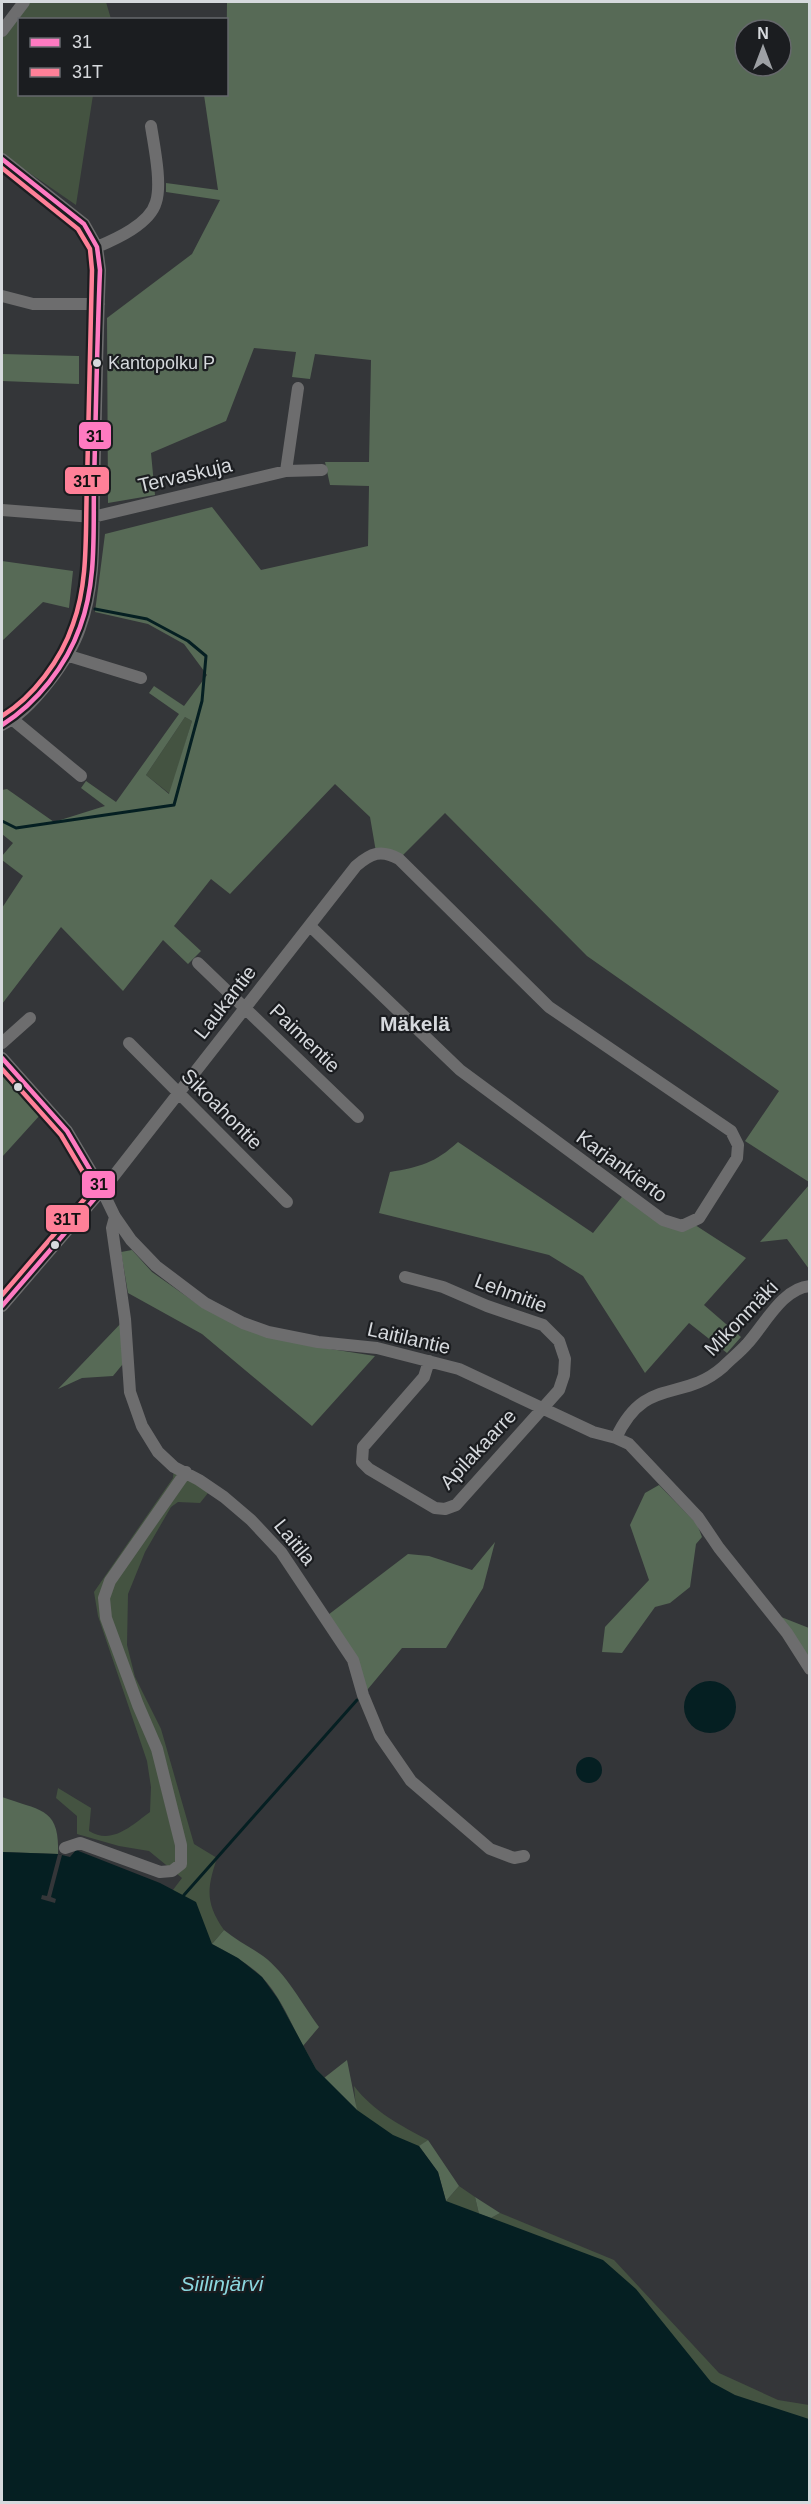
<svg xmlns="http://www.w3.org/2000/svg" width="811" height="2504" viewBox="0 0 811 2504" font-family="Helvetica,sans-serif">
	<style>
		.green { fill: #445341 }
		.forest { fill: #576a56; fill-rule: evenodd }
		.water { fill: #051f22 }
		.pier { fill: #343639 }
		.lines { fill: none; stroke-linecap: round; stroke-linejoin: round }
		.stream { stroke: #051f22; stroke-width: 3 }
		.minor { stroke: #6d6d6e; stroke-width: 12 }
		.bus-1-casing { stroke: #1b1d20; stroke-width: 9 }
		.bus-2-casing { stroke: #1b1d20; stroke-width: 9 }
		.bus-1 { stroke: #fe7ac1; stroke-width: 4.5 }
		.bus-2 { stroke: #ff8098; stroke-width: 4.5 }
		.bus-dot { fill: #d6d9dd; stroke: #1b1d20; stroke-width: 2 }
		.labels { text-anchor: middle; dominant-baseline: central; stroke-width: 4.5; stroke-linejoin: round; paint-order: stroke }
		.bus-label { font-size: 18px; fill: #d6d9dd; stroke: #1b1d20; text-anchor: start }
		.street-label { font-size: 20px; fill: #d6d9dd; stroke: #1b1d20 }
		.neighbourhood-label { font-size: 21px; font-weight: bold; fill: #d6d9dd; stroke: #1b1d20 }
		.water-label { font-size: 21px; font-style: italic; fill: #8bd7df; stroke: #1b1d20 }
		.line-badge { stroke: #1b1d20; stroke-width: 2 }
		.pale-badge-label { font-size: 16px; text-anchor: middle; font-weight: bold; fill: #111 }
	</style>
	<rect width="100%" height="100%" fill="#343639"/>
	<path class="green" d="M25 2H106L111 19 20 20V94L93 95 76 205 2 154V31Z
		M185 717 192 721 170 794 146 775Z
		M174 1467 208 1493 200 1503 178 1502 171 1507 145 1552 128 1594 127 1645 135 1677 161 1729 194 1844 217 1858C207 1888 205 1903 224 1930L212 1944 238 1958 278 1999 316 2069 356 2109 354 2086C374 2112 400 2125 428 2140L420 2146 446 2201 459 2186 475 2197 479 2214 491 2218 500 2213 614 2260 719 2373 778 2400 809 2405V2486L697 2444 151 1919 182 1878 149 1851 119 1846 77 1834V1816L56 1798 58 1788 91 1808 89 1831C112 1845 131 1826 150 1812L151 1787 147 1761 98 1616 94 1592 173 1478Z"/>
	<path class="forest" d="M227 2H809V1182L745 1141 779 1091 587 956 445 813 399 859 376 852 370 817 335 784 230 894 211 879 174 926 201 951 188 964 163 940 123 991 61 927 2 1004V908L23 876 2 860V856L13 843 2 834V790L7 789 54 822 105 806 81 788 86 781 116 802 179 714 149 693 154 686 184 706 207 675 184 644 148 624 95 612 105 534 212 507 261 570 368 546 369 486 330 485 325 462H369L371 360 315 354 310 379 292 377 296 352 254 348 226 421 151 453 155 495 108 503 107 318 192 254 220 200 166 192V183L218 190 204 95 226 94ZM745 30H781V66H745ZM185 717 192 721 169 794 146 775Z
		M2 354 79 356V384L2 381Z
		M2 561 73 571 69 608 43 602 2 641Z
		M4 1074 41 1114 2 1157V1078Z
		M458 1142 593 1233 625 1193 663 1220 692 1223 746 1258 704 1305 741 1337 727 1353 689 1323 645 1373 583 1276 549 1255 379 1213 390 1172C420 1167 435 1163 458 1142Z
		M809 1185V1269L787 1239 760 1242Z
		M132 1250 152 1272 203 1308 318 1347 375 1356 312 1426 202 1334 128 1293 121 1252Z
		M125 1319 127 1359 113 1376 82 1378 58 1389Z
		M659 1485 697 1524 702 1537 696 1544 690 1587 670 1603 655 1607 622 1653 602 1652 605 1627 649 1580 630 1525 645 1493Z
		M495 1542 483 1588 446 1648H402L363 1695 353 1660 324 1618 408 1554 429 1556 472 1570Z
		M771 1613 809 1628V1670Z
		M2 1797C40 1811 60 1807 58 1854L2 1852Z
		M224 1930C236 1940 250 1947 263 1956 286 1973 302 2004 319 2027L303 2046C291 2023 280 1996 262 1977 248 1963 229 1953 212 1944Z
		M347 2060 357 2110 324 2078Z
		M428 2140 459 2186 446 2201 438 2172 419 2146Z
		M475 2197 500 2213 491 2218 479 2214Z"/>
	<path class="water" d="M684 1707a26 26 0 1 1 52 0a26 26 0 1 1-52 0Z
		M576 1770a13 13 0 1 1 26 0a13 13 0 1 1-26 0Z
		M76 1850 160 1883 196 1902 212 1944 238 1958 262 1977 278 1999 316 2069 357 2110 393 2135 419 2146 438 2172 446 2201 603 2260 636 2289 711 2382 735 2395 809 2419V2502H2V1852L58 1854 70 1857Z"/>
	<path class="pier" d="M58 1854 62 1855 51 1897 56 1899 55 1903 41 1899 42 1895 47 1896Z"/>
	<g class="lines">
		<path class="stream" d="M2 821 16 828 174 805 202 701 206 656 188 641 147 619 95 609
			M184 1895 357 1700"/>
		<path class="minor" d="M2 31 24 2
			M2 159 84 224 97 247 100 270C97 343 96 416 94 488 93 533 96 585 80 628 69 660 32 710 2 725
			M97 247C116 239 150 224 156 202 162 183 154 146 151 126
			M2 296 33 304H99
			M286 471 298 388
			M2 510 93 517 286 471 322 470
			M66 655 141 678
			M12 719 81 776
			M198 963 358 1117
			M2 1043 30 1018
			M129 1043 287 1202
			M2 1058 67 1131 102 1190 115 1217 131 1240 156 1266 205 1303 243 1323 268 1332 318 1342 377 1348 459 1369 593 1432 616 1438 629 1444 698 1517 719 1548 787 1633 810 1669
			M115 1217 112 1228 125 1319 130 1392 142 1426 158 1452 174 1467 199 1480 224 1497 251 1520 281 1552 353 1660 363 1695 380 1736 411 1781 490 1849 514 1858 524 1856
			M405 1277 443 1287 487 1306 543 1325 559 1341 565 1359 564 1375 559 1390 456 1505 445 1509 435 1508 369 1469 362 1462 363 1447 424 1377 429 1361
			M2 1306 113 1177 356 866C371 853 381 849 399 859L549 1007 731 1131 738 1145 737 1158 699 1218 682 1226 663 1220 460 1070 310 926
			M616 1438C645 1375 682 1403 723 1367 731 1359 740 1352 747 1344 764 1326 782 1288 810 1286
			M65 1848 80 1843 160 1872 172 1871 181 1864V1845L157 1749 138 1705 106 1618 104 1598 110 1581 186 1472"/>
		<g class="bus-1-casing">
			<path id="bus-1" d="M2 159 84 224 97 247 100 270C97 341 96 412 94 483 93 531 97 581 80 627 66 666 37 703 2 725
				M2 1058 67 1131 102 1190 2 1306"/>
		</g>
		<g class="bus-2-casing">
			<path id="bus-2" d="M2 168 78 229 90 249 92 270C90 342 88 413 87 484 85 531 89 580 73 624 61 660 33 697 2 716
				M2 1069 61 1135 93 1189 2 1295"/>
		</g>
		<use href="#bus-1" class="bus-1"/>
		<use href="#bus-2" class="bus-2"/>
	</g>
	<g class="bus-dot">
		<circle cx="97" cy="363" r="5"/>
		<circle cx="18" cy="1087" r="5"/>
		<circle cx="55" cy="1245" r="5"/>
	</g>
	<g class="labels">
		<g class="bus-label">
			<text x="108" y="363">Kantopolku P</text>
		</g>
		<g class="street-label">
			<text transform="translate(185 475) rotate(-13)">Tervaskuja</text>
			<text transform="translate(225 1002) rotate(-52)">Laukantie</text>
			<text transform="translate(305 1038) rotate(44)">Paimentie</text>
			<text transform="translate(222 1109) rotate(45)">Sikoahontie</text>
			<text transform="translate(622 1166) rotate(36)">Karjankierto</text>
			<text transform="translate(511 1293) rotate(21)">Lehmitie</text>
			<text transform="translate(741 1318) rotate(-46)">Mikonmäki</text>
			<text transform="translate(409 1338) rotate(13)">Laitilantie</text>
			<text transform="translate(478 1449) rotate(-47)">Apilakaarre</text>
			<text transform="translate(295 1542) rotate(51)">Laitila</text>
		</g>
		<g class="neighbourhood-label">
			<text x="415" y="1023">Mäkelä</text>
		</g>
		<g class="water-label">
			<text x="222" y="2283">Siilinjärvi</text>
		</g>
	</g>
	<g class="line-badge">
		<rect x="78" y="421" width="34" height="29" rx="6" fill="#fe7ac1"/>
		<rect x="64" y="466" width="46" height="29" rx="6" fill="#ff8098"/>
		<rect x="81" y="1170" width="35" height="29" rx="6" fill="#fe7ac1"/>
		<rect x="45" y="1204" width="45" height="29" rx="6" fill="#ff8098"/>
	</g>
	<g class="pale-badge-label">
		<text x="95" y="442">31</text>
		<text x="87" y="487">31T</text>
		<text x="99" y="1190">31</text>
		<text x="67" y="1225">31T</text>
	</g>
	<rect width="811" height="2504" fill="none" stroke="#d6d9dd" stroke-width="6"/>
	<rect x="18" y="18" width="210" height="78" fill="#1b1d20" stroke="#66686c" stroke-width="1.5"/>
	<rect x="30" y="38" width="30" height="9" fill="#fe7ac1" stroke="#66686c" stroke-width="1.5"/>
	<text x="72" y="48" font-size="18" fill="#d6d9dd">31</text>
	<rect x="30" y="68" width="30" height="9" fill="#ff8098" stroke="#66686c" stroke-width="1.5"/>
	<text x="72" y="78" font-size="18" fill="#d6d9dd">31T</text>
	<g transform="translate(763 48)"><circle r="28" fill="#1b1d20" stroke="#66686c" stroke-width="1.5"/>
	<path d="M0-4.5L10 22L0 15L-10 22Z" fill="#9da0a4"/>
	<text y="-9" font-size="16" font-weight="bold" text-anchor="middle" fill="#d6d9dd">N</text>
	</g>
</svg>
